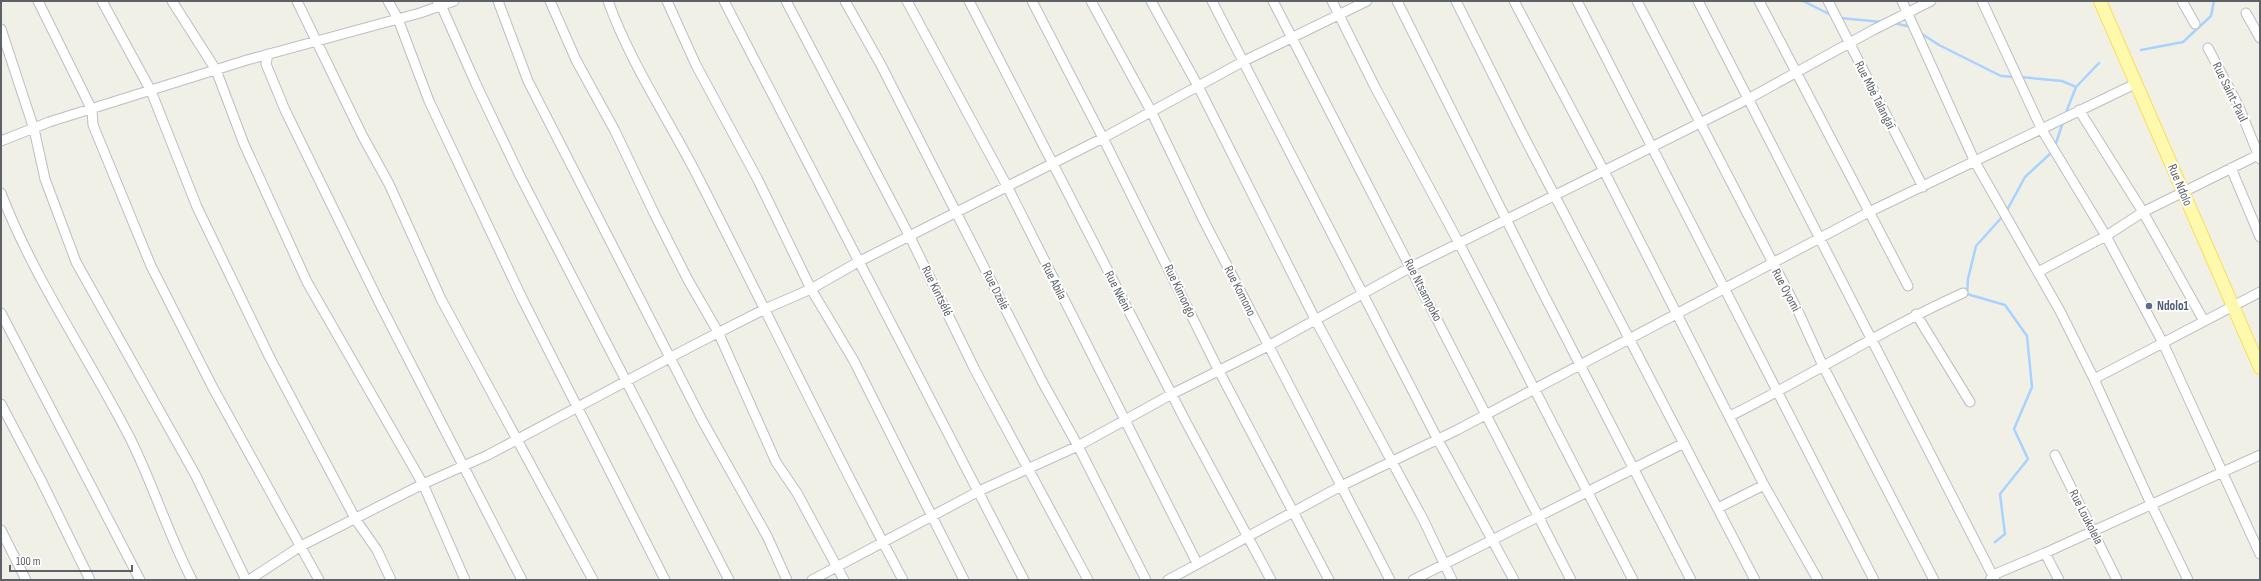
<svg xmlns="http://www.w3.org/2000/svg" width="2261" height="581" viewBox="0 0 2261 581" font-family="'Sofia Sans Condensed',sans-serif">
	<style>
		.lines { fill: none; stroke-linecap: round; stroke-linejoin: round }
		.stream { stroke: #a9d2ff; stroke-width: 2.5 }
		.minor-casing { stroke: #bbbec3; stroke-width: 11 }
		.major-casing { stroke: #fddc54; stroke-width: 14 }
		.minor { stroke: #fff; stroke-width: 9 }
		.major { stroke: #fff9ae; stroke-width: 12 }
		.service-dot { fill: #5c6f8a; stroke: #fff; stroke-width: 1.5 }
		.labels { text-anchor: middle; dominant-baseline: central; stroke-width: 4; stroke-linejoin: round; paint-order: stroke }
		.street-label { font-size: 13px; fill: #5e6268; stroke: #fff }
		.service-label { font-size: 13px; font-weight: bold; fill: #4e5e75; stroke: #fff; text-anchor: start }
	</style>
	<rect width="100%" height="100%" fill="#f1f0e7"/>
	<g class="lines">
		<path class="stream" d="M1803 1 1831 15
			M1840 18 1882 22
			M1893 23 1912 27
			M1919 32 1939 45 2001 76 2015 77
			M2141 50 2183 42 2211 16 2214 1
			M2020 77 2062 81 2076 87
			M2065 115 2076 87 2099 63
			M2055 146 2063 122
			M2006 212 2025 177 2052 152
			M1995 542 2005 534 2000 494 2028 459 2014 429 2032 387 2027 336 2005 305 1967 294 1968 279 1976 246 2003 216"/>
		<g class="minor-casing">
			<path id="minor" d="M38 1 92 110 93 125 151 266 212 386 319 580
				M102 1 151 91 197 207 269 356 356 520 377 550 391 580
				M172 1 216 70 244 144 307 282 423 484 465 580
				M297 1 362 135 389 184 441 299 593 580
				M388 1 398 19 429 101 522 298 665 580
				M437 1 441 5 476 84 520 176 729 580
				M498 1 528 81 702 420 767 536 787 580
				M550 1 576 60 615 131 654 213 688 280 718 332 776 462 797 493 844 580
				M608 1C631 65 670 121 700 181 768 314 832 448 903 580
				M667 1 696 65 758 180 811 289 854 361 964 580
				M724 1 1024 580
				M786 1 909 235 975 370 1088 580
				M845 1 881 65 1042 381 1078 446 1146 580
				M907 1 1007 186 1197 563
				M969 1 1186 422 1271 580
				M1032 1 1103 138 1219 371 1329 580
				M1091 1 1151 111 1204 221 1390 580
				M1151 1 1198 86 1315 319 1424 521 1452 580
				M1212 1 1438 440 1514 580
				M1273 1C1373 194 1471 387 1571 580
				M1332 1 1375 87 1459 243 1633 580
				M1397 1 1542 291 1691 580
				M1456 1 1522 133 1755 580
				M1514 1 1604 171 1764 485 1818 580
				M1577 1 1874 580
				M1637 1 1798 311 1823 366 1934 580
				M1698 1 1995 580
				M1759 1 1908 286
				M1828 1 1923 187
				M1902 1 1975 162 2060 311 2094 379 2151 504 2188 580
				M1982 1 2042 130 2106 236 2163 343 2260 554
				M2182 1 2195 24
				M2246 13 2260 38
				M1 29 34 129 45 179 76 262 196 476 246 580
				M2208 48 2239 107 2260 159
				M268 54 266 64 285 110 379 302 522 580
				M2079 110 2143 212 2204 321
				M1 141 49 122 247 60 420 13 454 1
				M2231 168 2260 237
				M1 193C34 279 88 356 130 438 153 484 168 534 192 580
				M2038 272 2106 236 2143 212 2260 154
				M1 313 140 580
				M1916 314 1970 402
				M2094 379 2260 292
				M1 404 41 480 90 580
				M1730 416C1809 377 1883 329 1963 293
				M2055 455 2117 580
				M1718 508 1764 485
				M1 530 26 580
				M2045 553 2059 580
				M249 580 301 546 423 484 488 455 690 347 765 309 811 289 858 262 1103 138 1244 61 1367 1
				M812 580 979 491 1078 446 1172 394 1268 346 1411 267 1748 99 1873 30 1931 1
				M1168 580 1341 486 1457 430 1869 212 2137 83
				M1413 580 1684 443
				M1990 580 1993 575 2045 553 2260 455"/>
		</g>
		<g class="major-casing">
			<path id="major" d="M2100 1 2260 368"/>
		</g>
		<use href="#minor" class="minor"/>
		<use href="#major" class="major"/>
	</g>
	<circle class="service-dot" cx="2149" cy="306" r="4"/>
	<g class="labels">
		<g class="street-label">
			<text transform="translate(2230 92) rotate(64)">Rue Saint-Paul</text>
			<text transform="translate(1875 95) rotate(63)">Rue Mbé Talangaï</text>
			<text transform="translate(2180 185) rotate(67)">Rue Ndolo</text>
			<text transform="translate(1054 281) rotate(63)">Rue Abila</text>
			<text transform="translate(996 290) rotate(63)">Rue Dzélé</text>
			<text transform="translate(1423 290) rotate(63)">Rue Ntsampoko</text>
			<text transform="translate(1786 290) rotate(62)">Rue Oyomi</text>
			<text transform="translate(937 291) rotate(64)">Rue Kintsélé</text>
			<text transform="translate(1118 291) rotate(63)">Rue Nkéni</text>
			<text transform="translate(1180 291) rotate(64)">Rue Kimongo</text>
			<text transform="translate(1240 291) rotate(63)">Rue Komono</text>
			<text transform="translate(2086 517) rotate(63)">Rue Loukolela</text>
		</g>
		<g class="service-label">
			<text x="2157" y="306">Ndolo1</text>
		</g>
	</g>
	<rect width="2261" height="581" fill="none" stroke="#5e6268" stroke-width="4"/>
	<path d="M10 565v6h122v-6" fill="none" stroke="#5e6268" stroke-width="2"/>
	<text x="16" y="565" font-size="12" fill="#5e6268" stroke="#ffffff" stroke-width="3" paint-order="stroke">100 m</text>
</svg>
